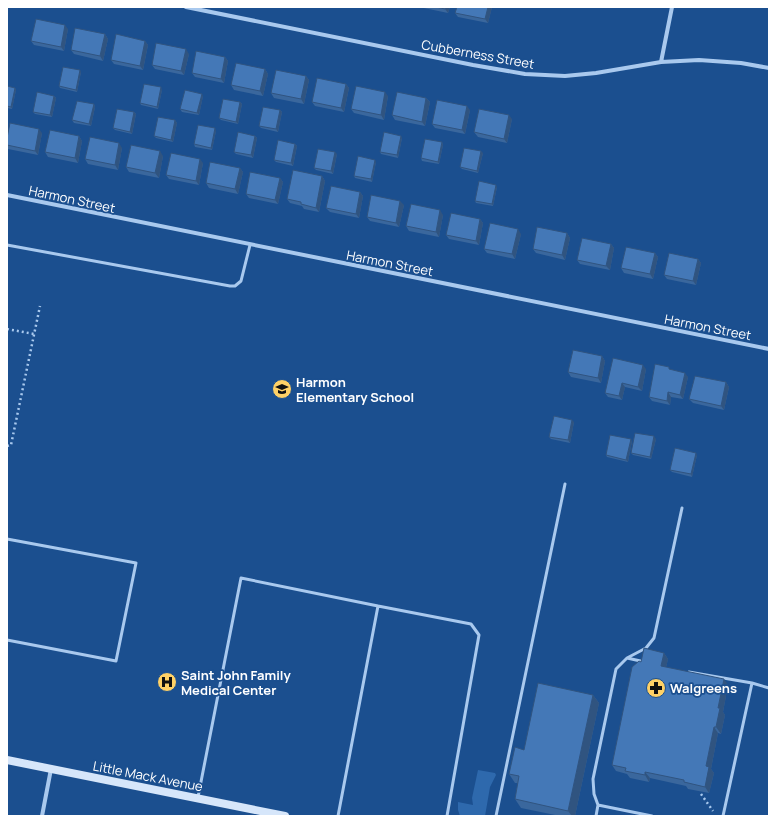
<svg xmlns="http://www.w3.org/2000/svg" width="776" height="823" viewBox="0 0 776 823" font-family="Manrope,sans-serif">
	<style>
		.green { fill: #2e69ad }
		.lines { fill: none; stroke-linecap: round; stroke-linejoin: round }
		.path { stroke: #a9c9ee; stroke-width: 2.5; stroke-dasharray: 2 3; stroke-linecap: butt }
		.service { stroke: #a9c9ee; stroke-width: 3 }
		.minor { stroke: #a9c9ee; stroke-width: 4 }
		.secondary { stroke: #d6e6fa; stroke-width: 8 }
		.wall { fill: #3a679d }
		.shaded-wall { fill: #305480 }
		.building { fill: #4478b7; stroke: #305480 }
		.labels { text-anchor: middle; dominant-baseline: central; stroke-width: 3.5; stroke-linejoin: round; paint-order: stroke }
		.street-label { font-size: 13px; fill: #fff; stroke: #1b4f8f }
		.poi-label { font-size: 13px; font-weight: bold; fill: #fff; stroke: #1b4f8f; text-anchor: start }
	</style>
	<rect width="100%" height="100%" fill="#1b4f8f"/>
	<path class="green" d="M478 770 495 773 496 775 490 787 485 816H460L458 810V802L473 805 472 798Z"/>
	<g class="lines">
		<path class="path" d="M7 329 34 334
			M7 446 11 445 40 306
			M701 794 713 811"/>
		<path class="service" d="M7 245 230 286H235L241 281 250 245
			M7 539 136 563 116 661 7 640
			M627 658 646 648 654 638 682 508
			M689 672 752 683
			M198 797 241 578 378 606
			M598 805 594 794 593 779 616 669 627 658 645 662
			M338 816 378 606 471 624 479 635 447 816
			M496 816 565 484
			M596 816 598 805 652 816
			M723 816 752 683 769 688"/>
		<path class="minor" d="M186 7 473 65 525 74 565 76 596 73 661 62 699 60 741 63 769 68
			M661 62 672 7
			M7 195 769 349
			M42 816 51 769"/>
		<path class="secondary" d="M7 760 285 816"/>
	</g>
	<path class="wall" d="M419 7H450L448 13Z
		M492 7 488 23 458 17 455 13Z
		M68 29 64 51 34 45 31 41Z
		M105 34 108 39 103 61 74 54 71 50Z
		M145 41 148 45 143 70 114 64 111 60Z
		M189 54 184 75 155 69 152 65Z
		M225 57 228 61 224 83 195 77 192 73Z
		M265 69 268 74 263 96 234 90 231 85Z
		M81 72 77 92 60 88 59 86Z
		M306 76 309 80 304 104 274 98 271 93Z
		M346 84 349 88 344 112 315 106 312 102Z
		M7 86 15 88 16 90 12 109 7 108Z
		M162 90 158 109 141 105 140 103Z
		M54 96 56 98 52 117 35 114 33 112Z
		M203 96 199 115 182 112 180 109Z
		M388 96 384 120 354 113 351 109Z
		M426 98 430 102 425 126 395 120 392 115Z
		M240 102 242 104 238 124 221 120 219 118Z
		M94 104 95 107 91 126 74 123 72 120Z
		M280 110 282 112 278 132 261 128 259 126Z
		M470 110 465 134 435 128 432 124Z
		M134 112 136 114 132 134 115 130 113 128Z
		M512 119 507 143 478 137 474 132Z
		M175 120 177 123 173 142 156 138 154 136Z
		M216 131 212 150 195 147 194 144Z
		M42 133 38 155 8 149 7 147V138Z
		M79 136 82 141 78 163 48 157 45 152Z
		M255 136 257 138 253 158 236 154 234 152Z
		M402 138 398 158 381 154 380 152Z
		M442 142 443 145 439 164 422 161 421 158Z
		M295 144 297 146 293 166 276 162 274 160Z
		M122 148 118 170 88 164 85 159Z
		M483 153 478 173 462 169 460 167Z
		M337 154 333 174 316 170 314 168Z
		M163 156 159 178 129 172 126 167Z
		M376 162 372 182 355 178 354 176Z
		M203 163 199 185 169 179 166 175Z
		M240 168 243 172 238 194 209 188 206 183Z
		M322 176 325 181 319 212 304 209 302 206 290 203 287 199Z
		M280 178 283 182 278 204 249 198 246 194Z
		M497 187 493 206 476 203 475 201Z
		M360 192 363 196 359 218 330 212 326 208Z
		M404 205 399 227 370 221 367 217Z
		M443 215 439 237 409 231 406 226Z
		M480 219 483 223 479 245 449 239 446 235Z
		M567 233 570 238 565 260 536 253 533 249Z
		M521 234 515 259 487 253 484 249Z
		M611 244 614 248 610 270 580 264 577 260Z
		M655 253 658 257 653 279 624 273 621 268Z
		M698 259 701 263 696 285 667 279 664 275Z
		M602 356 605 361 601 383 571 377 568 372Z
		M646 369 642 391 625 387 622 400 608 397 605 393Z
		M672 370 688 377 683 399 671 397 670 405 652 401 649 397Z
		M726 382 729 387 724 410 693 403 689 399Z
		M574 422 570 443 551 439 549 437Z
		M656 439 651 459 633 455 631 453Z
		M632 441 628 462 607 457 606 455Z
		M697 455 692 477 672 472 670 470Z
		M664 653 668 659 666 667 728 685 723 712 725 715 721 734 718 733 711 769 714 773 709 793 688 789 686 786 650 778 649 782 630 778 627 774 616 771 612 765 641 662Z
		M593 695 599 703 575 816H560L521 808 515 799 518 783H515L509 774 524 750Z"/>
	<path class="shaded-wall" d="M446 7H450L448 13 445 9Z
		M488 7H492L488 23 485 19Z
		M65 25 68 29 64 51 61 47Z
		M105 34 108 39 103 61 100 56Z
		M145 41 148 45 143 70 140 66Z
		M186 49 189 54 184 75 181 71Z
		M225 57 228 61 224 83 221 79Z
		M265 69 268 74 263 96 260 91Z
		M80 70 81 72 77 92 76 90Z
		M306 76 309 80 304 104 301 99Z
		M346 84 349 88 344 112 341 108Z
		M161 87 162 90 158 109 157 107Z
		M15 88 16 90 12 109 11 107Z
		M385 92 388 96 384 120 381 115Z
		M202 94 203 96 199 115 197 113Z
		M54 96 56 98 52 117 50 115Z
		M426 98 430 102 425 126 422 122Z
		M240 102 242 104 238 124 236 122Z
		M94 104 95 107 91 126 89 124Z
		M467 106 470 110 465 134 462 130Z
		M280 110 282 112 278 132 276 129Z
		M134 112 136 114 132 134 130 132Z
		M509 115 512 119 507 143 504 139Z
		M175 120 177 123 173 142 171 140Z
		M215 128 216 131 212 150 211 148Z
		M39 129 42 133 38 155 35 151Z
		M79 136 82 141 78 163 75 158Z
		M255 136 257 138 253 158 251 155Z
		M401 136 402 138 398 158 397 155Z
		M442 142 443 145 439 164 438 162Z
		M119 143 122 148 118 170 115 165Z
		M295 144 297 146 293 166 291 163Z
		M160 151 163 156 159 178 155 173Z
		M481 151 483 153 478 173 477 171Z
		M335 152 337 154 333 174 331 171Z
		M200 159 203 163 199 185 196 181Z
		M375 160 376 162 372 182 371 179Z
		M240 168 243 172 238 194 235 189Z
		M322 176 325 181 319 212 316 208Z
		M280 178 283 182 278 204 275 200Z
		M496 185 497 187 493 206 492 204Z
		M360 192 363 196 359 218 356 214Z
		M400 201 404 205 399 227 396 223Z
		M440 210 443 215 439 237 436 232Z
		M480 219 483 223 479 245 476 241Z
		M518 229 521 234 515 259 512 254Z
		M567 233 570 238 565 260 562 255Z
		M611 244 614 248 610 270 606 266Z
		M655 253 658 257 653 279 650 274Z
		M698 259 701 263 696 285 693 281Z
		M602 356 605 361 601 383 598 378Z
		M643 365 646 369 642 391 638 387Z
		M685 373 688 377 683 399 680 395Z
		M726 382 729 387 724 410 721 406Z
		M622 383 625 387 622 400 619 396Z
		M668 392 671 397 670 405 667 401Z
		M572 420 574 422 570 443 568 440Z
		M654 436 656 439 651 459 650 457Z
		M631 439 632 441 628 462 626 460Z
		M696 453 697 455 692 477 691 474Z
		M664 653 668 659 665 672 661 666Z
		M724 679 728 685 723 712 725 715 721 734 716 727 718 708Z
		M593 695 599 703 575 816H572L568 811Z
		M714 727 718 733 711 769 714 773 709 793 705 787 706 766Z
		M645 772 650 778 649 782 645 775Z"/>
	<path class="building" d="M436 7H446L445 9Z
		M457 7H488L485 19 455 13Z
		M36 19 65 25 61 47 31 41Z
		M75 28 105 34 100 56 71 50Z
		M116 34 145 41 140 66 111 60Z
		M156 43 186 49 181 71 152 65Z
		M196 51 225 57 221 79 192 73Z
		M236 63 265 69 260 91 231 85Z
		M63 67 80 70 76 90 59 86Z
		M276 70 306 76 301 99 271 93Z
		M317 78 346 84 341 108 312 102Z
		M144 84 161 87 157 107 140 103Z
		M7 86 15 88 11 107 7 106Z
		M356 86 385 92 381 115 351 109Z
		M185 90 202 94 197 113 180 109Z
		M37 92 54 96 50 115 33 112Z
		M397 92 426 98 422 122 392 115Z
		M223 99 240 102 236 122 219 118Z
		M437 100 467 106 462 130 432 124Z
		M77 101 94 104 89 124 72 120Z
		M263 107 280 110 276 129 259 126Z
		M117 109 134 112 130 132 113 128Z
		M479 109 509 115 504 139 474 132Z
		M158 117 175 120 171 140 154 136Z
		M10 123 39 129 35 151 7 145V138Z
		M198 125 215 128 211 148 194 144Z
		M50 130 79 136 75 158 45 152Z
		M238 132 255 136 251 155 234 152Z
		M384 132 401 136 397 155 380 152Z
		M90 137 119 143 115 165 85 159Z
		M425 139 442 142 438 162 421 158Z
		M278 140 295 144 291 163 274 160Z
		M131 145 160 151 155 173 126 167Z
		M464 148 481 151 477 171 460 167Z
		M318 149 335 152 331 171 314 168Z
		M171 153 200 159 196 181 166 175Z
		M358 156 375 160 371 179 354 176Z
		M210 162 240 168 235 189 206 183Z
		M293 170 322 176 316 208 301 204V202L287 199Z
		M250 172 280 178 275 200 246 194Z
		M479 181 496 185 492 204 475 201Z
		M331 186 360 192 356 214 326 208Z
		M371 195 400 201 396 223 367 217Z
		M411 204 440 210 436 232 406 226Z
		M451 213 480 219 476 241 446 235Z
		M490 223 518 229 512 254 484 249Z
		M537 227 567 233 562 255 533 249Z
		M582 238 611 244 606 266 577 260Z
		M626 247 655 253 650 274 621 268Z
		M669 253 698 259 693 281 664 275Z
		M573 350 602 356 598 378 568 372Z
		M613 358 643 365 638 387 622 383 619 396 605 393Z
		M655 364 669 367V369L685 373 680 395 668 392 667 401 649 397Z
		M695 376 726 382 721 406 689 399Z
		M554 416 572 420 568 440 549 437Z
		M635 433 654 436 650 457 631 453Z
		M610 435 631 439 626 460 606 455Z
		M675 448 696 453 691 474 670 470Z
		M644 648 664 653 661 666 724 679 718 708H720L716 727H714L706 766 709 767 705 787 684 782V780L645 772V775L625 771 626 768 612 765 632 667 639 661 641 662Z
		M538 683 593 695 568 811 515 799 519 776 509 774 515 747 524 750Z"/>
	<defs>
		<g id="school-disc" transform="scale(1)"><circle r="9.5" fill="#ffd166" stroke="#1b4f8f"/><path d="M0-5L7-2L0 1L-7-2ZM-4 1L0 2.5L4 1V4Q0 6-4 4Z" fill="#111"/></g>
		<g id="hospital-disc" transform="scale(1)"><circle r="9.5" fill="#ffd166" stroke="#1b4f8f"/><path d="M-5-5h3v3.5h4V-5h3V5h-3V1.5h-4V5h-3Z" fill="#111"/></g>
		<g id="pharmacy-disc" transform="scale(1)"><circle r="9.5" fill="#ffd166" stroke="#1b4f8f"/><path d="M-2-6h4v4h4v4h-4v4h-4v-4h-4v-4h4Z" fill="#111"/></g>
	</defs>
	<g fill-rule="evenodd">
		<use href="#school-disc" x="282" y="389"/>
		<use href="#hospital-disc" x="167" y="682"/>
		<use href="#pharmacy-disc" x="656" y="688"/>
	</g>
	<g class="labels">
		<g class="street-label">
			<text transform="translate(478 54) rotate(10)">Cubberness Street</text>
			<text transform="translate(72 199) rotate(12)">Harmon Street</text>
			<text transform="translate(390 263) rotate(11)">Harmon Street</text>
			<text transform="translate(708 327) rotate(11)">Harmon Street</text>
			<text transform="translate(148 776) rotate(11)">Little Mack Avenue</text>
		</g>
		<g class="poi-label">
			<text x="296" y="382">Harmon<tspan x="296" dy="15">Elementary School</tspan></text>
			<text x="181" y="675">Saint John Family<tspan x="181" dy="15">Medical Center</tspan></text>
			<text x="670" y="688">Walgreens</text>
		</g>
	</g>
	<rect width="776" height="823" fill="none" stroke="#ffffff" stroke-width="16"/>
</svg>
